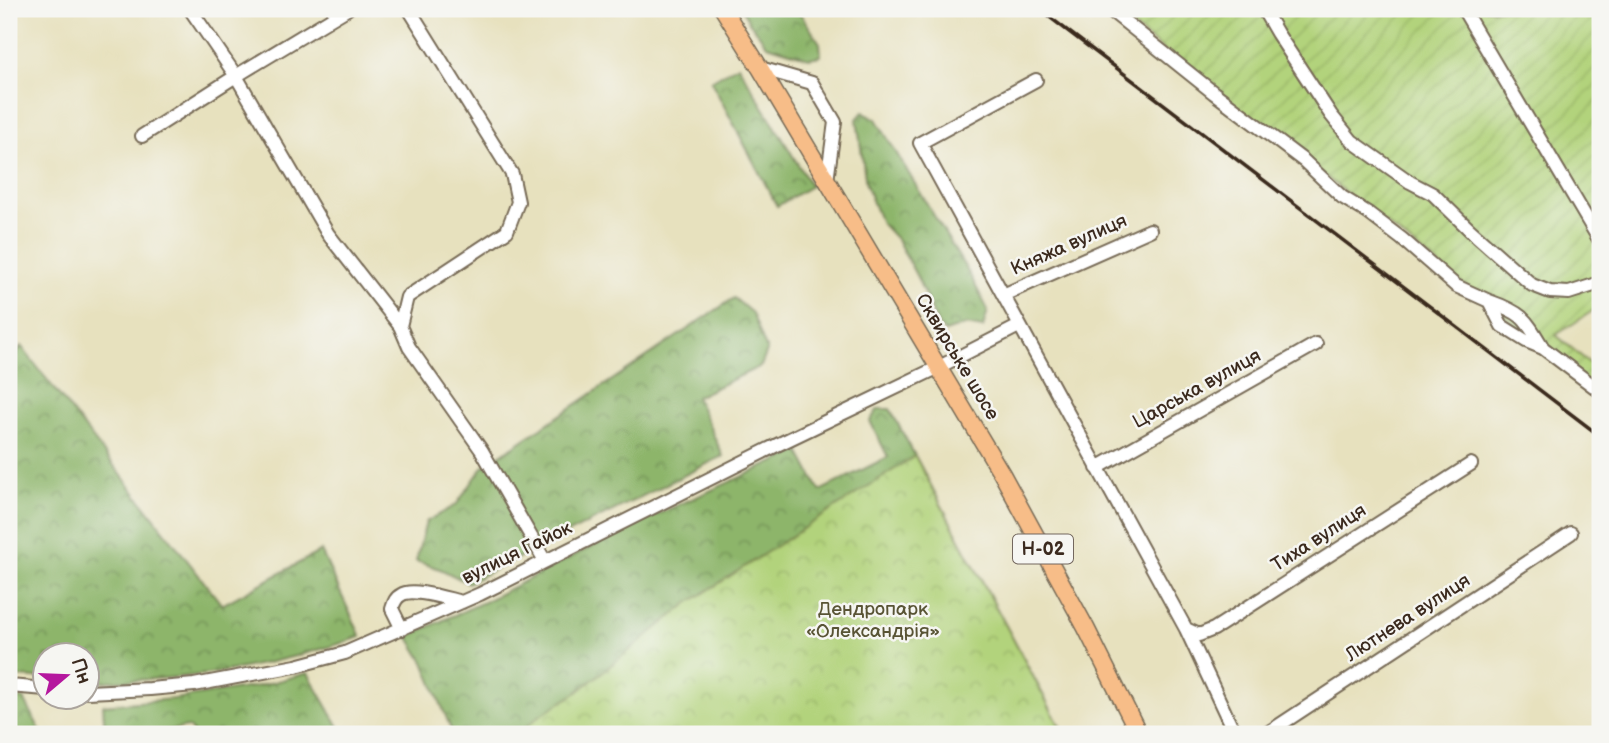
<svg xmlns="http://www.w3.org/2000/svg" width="1609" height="743" viewBox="0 0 1609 743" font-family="'Balsamiq Sans',sans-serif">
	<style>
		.forest { fill: url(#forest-crowns); stroke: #647044; stroke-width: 2 }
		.park { fill: url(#park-crowns); stroke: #767e4c; stroke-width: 2 }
		.garden { fill: url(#garden-furrows); stroke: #767e4c; stroke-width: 2 }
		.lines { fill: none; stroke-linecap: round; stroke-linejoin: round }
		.minor-casing { stroke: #776a56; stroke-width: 16 }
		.major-casing { stroke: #776a56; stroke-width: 19 }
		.minor { stroke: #fff; stroke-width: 12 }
		.major { stroke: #f7bd88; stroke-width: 16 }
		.rail { stroke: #3b2a1e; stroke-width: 3.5 }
		.labels { text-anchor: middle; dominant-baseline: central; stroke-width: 5; stroke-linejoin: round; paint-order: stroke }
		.shield { fill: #f6f6f2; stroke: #73675e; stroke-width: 2 }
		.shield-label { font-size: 18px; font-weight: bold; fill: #3b2a1e }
		.street-label { font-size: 19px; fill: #3b2a1e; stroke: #f6f6f2 }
		.park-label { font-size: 19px; fill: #595435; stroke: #f6f6f2 }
	</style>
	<defs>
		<pattern id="forest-crowns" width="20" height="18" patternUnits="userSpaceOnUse" patternTransform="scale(1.75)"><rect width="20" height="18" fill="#8db56b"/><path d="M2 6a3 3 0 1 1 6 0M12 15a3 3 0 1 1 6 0" fill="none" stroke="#749357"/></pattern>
		<pattern id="park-crowns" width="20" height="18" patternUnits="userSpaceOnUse" patternTransform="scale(1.75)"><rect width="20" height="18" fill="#b2d37b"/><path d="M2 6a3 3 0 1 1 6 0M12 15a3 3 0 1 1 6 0" fill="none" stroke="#9ab56a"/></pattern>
		<pattern id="garden-furrows" width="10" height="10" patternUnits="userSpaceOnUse" patternTransform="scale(1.75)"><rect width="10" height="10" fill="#b2d37b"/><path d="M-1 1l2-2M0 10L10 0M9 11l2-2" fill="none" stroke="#9ab56a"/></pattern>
	</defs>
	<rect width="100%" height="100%" fill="#f6f6f2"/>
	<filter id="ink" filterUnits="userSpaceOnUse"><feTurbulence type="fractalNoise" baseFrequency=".0143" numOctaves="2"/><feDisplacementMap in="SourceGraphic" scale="14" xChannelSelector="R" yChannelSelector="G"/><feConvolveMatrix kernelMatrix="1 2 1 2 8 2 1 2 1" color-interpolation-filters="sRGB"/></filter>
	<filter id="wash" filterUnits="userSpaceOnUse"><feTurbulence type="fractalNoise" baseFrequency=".00686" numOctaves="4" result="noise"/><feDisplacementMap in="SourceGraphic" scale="28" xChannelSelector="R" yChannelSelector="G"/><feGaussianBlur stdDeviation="1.57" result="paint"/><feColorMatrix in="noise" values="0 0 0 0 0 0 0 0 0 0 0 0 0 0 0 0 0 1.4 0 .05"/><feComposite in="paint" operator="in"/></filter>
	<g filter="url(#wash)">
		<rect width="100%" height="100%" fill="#e7e1be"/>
		<path class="forest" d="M742 9H797L820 43 821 56 809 58 767 45 749 22Z
			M738 65 811 186 777 206 711 81Z
			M863 112 876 119 971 277 988 310 983 328 966 325 945 332 938 325 917 277 898 241 881 223 866 185 857 119Z
			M734 298 752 313 767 351 761 366 696 397 723 456 468 583 440 569 416 561 426 522 456 505 483 467Z
			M21 346 222 605 321 551 361 637C315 652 269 664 221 672 177 679 132 680 88 682V656H46L45 679 9 676V368Z
			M878 409H890L1064 734H453L424 662 408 636 486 601 636 524 799 451 820 491 888 457 870 421Z
			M308 673 343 734H194L188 727 159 732 156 734H105L103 705 174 699 259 686Z
			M9 697 24 699 42 734H9Z"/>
		<path class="park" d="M915 456 1064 734H518L539 716 576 693 687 604Z"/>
		<path class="garden" d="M1111 9H1600V306L1556 335 1600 372V391Z"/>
	</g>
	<g filter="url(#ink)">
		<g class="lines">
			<g class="minor-casing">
				<path id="minor" d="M190 9 236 76 347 9
					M409 9 512 174 518 202 507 231 407 297 400 326 409 347 482 451 545 561
					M1109 9 1214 93 1304 161 1342 197 1368 213 1402 239 1456 286 1489 301 1502 326 1526 341 1543 348 1600 391
					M1263 9 1277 33 1331 115 1352 141 1410 182 1433 194 1470 230 1532 285 1550 292 1569 293 1600 283
					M1463 9 1600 241
					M760 68 812 83 835 122 827 181
					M1036 80 920 143 1186 629 1235 734
					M142 136 236 76 328 234 400 326
					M1003 295 1150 230
					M1489 301C1523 313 1525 318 1543 348
					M1097 468 1316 344
					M402 629 392 609C394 603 395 598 401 595 412 587 448 599 462 602
					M1186 629 1199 635 1214 629 1471 464
					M9 686 46 689
					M88 692 150 689 194 685 296 666 345 653 480 594 777 445 939 367 1019 326
					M1266 734 1571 533
					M1595 734 1600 730"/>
			</g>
			<g class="major-casing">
				<path id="major" d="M723 9 760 68 1002 474 1086 628 1139 734"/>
			</g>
			<use href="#minor" class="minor"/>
			<use href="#major" class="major"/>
			<path class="rail" d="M1039 9 1600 436"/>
		</g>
	</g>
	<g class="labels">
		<rect class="shield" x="1013" y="534.5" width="60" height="29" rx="5"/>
		<g class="shield-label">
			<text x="1043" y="549">Н-02</text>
		</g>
		<g class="street-label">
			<text transform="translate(1069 245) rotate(-24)">Княжа вулиця</text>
			<text transform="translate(957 357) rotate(59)">Сквирське шосе</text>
			<text transform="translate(1197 389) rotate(-29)">Царська вулиця</text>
			<text transform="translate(1319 538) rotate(-33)">Тиха вулиця</text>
			<text transform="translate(517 553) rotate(-26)">вулиця Гайок</text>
			<text transform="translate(1408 618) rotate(-33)">Лютнева вулиця</text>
		</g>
		<g class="park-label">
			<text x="873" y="609">Дендропарк<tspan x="873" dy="22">«Олександрія»</tspan></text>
		</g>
	</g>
	<rect width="1609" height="743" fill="none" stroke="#f6f6f2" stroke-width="35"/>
	<g transform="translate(66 676) rotate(71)"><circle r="33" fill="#f6f6f2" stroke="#aba49d" stroke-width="2"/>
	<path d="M0-5L12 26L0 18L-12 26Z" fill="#b5179e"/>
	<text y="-10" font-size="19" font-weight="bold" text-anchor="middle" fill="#3b2a1e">Пн</text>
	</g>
</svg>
